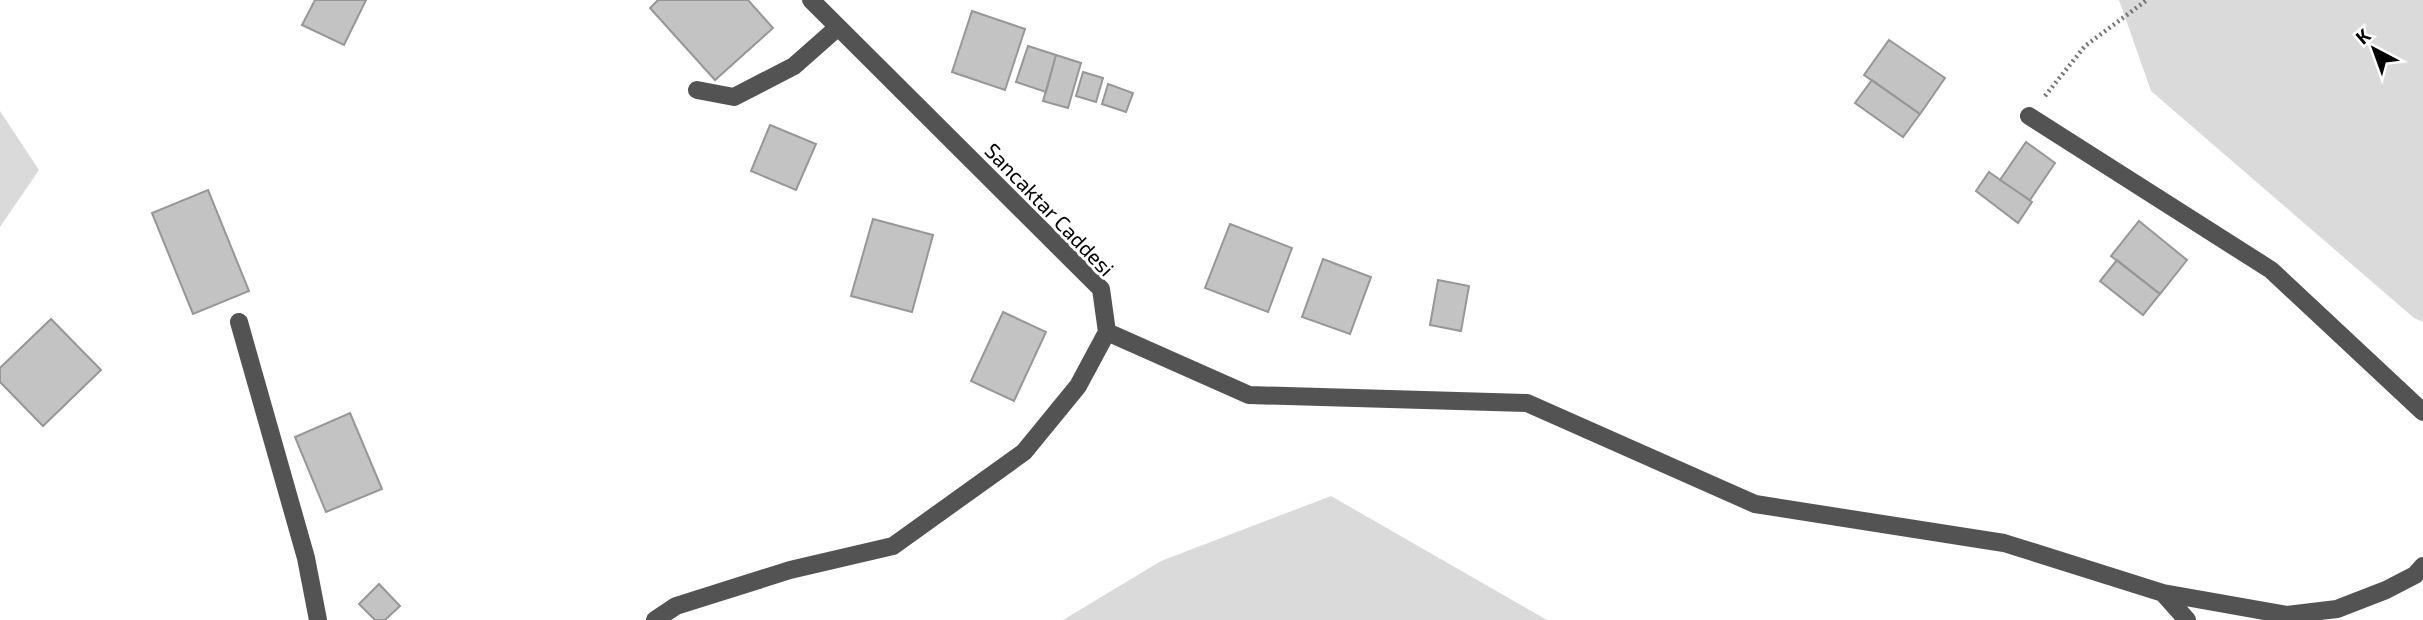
<svg xmlns="http://www.w3.org/2000/svg" width="2423" height="620" viewBox="0 0 2423 620" font-family="'Exo 2',sans-serif">
	<style>
		.green { fill: #dadada }
		.building { fill: #c3c3c3; stroke: #979797; stroke-width: 2 }
		.lines { fill: none; stroke-linecap: round; stroke-linejoin: round }
		.path { stroke: #757575; stroke-width: 4.5; stroke-dasharray: 2 3.5; stroke-linecap: butt }
		.minor { stroke: #535353; stroke-width: 18 }
		.labels { text-anchor: middle; dominant-baseline: central; stroke-width: 6; stroke-linejoin: round; paint-order: stroke }
		.street-label { font-size: 21px; fill: #000; stroke: #fff }
	</style>
	<rect width="100%" height="100%" fill="#fff"/>
	<path class="green" d="M2119 0H2423V322L2414 318 2151 91Z
		M0 111 39 170 0 227Z
		M1331 496 1547 620H1063L1161 561Z"/>
	<path class="building" d="M315 0H366L344 45 302 25Z
		M658 0H748L773 28 715 80 650 8Z
		M972 11 1025 29 1005 90 952 72Z
		M1889 40 1945 78 1920 114 1864 75Z
		M1028 46 1056 55 1046 92 1016 82Z
		M1056 55 1081 63 1068 108 1043 101Z
		M1083 72 1103 78 1096 102 1076 96Z
		M1872 80 1920 114 1903 137 1855 103Z
		M1108 84 1133 93 1126 112 1102 104Z
		M770 125 816 144 796 190 751 171Z
		M2026 142 2055 163 2030 200 2000 180Z
		M1989 172 2032 202 2018 223 1976 191Z
		M208 190 249 291 193 314 152 213Z
		M873 219 933 235 912 312 851 296Z
		M2139 221 2187 260 2160 294 2111 256Z
		M1230 224 1292 248 1268 312 1205 288Z
		M1323 259 1371 277 1350 334 1302 317Z
		M2117 260 2160 294 2143 315 2100 281Z
		M1438 280 1469 286 1461 331 1430 325Z
		M1003 312 1046 332 1014 401 971 381Z
		M51 319 101 370 43 426 0 382V368Z
		M350 413 382 489 326 512 295 437Z
		M379 584 400 606 385 620H375L359 604Z"/>
	<g class="lines">
		<path class="path" d="M2045 96 2085 46 2147 0"/>
		<path class="minor" d="M697 90 734 97 794 66 837 28
			M2029 116 2271 270 2423 412
			M239 322 306 558 318 620
			M1107 332 1249 395 1527 403 1755 504 2004 543 2163 593 2187 620
			M2163 593 2287 615 2337 609 2386 590 2415 575 2423 566
			M655 620 676 606 790 570 893 546 1024 452 1078 386 1107 332 1101 289 811 0"/>
	</g>
	<g class="labels">
		<g class="street-label">
			<text transform="translate(1050 209) rotate(46)">Sancaktar Caddesi</text>
		</g>
	</g>
	<g transform="translate(2374 49) rotate(319)" stroke="#ffffff" stroke-width="5" paint-order="stroke">
	<path d="M0-5L12 26L0 18L-12 26Z" fill="#000000"/>
	<text y="-10" font-size="19" font-weight="bold" text-anchor="middle" fill="#000000">K</text>
	</g>
</svg>
